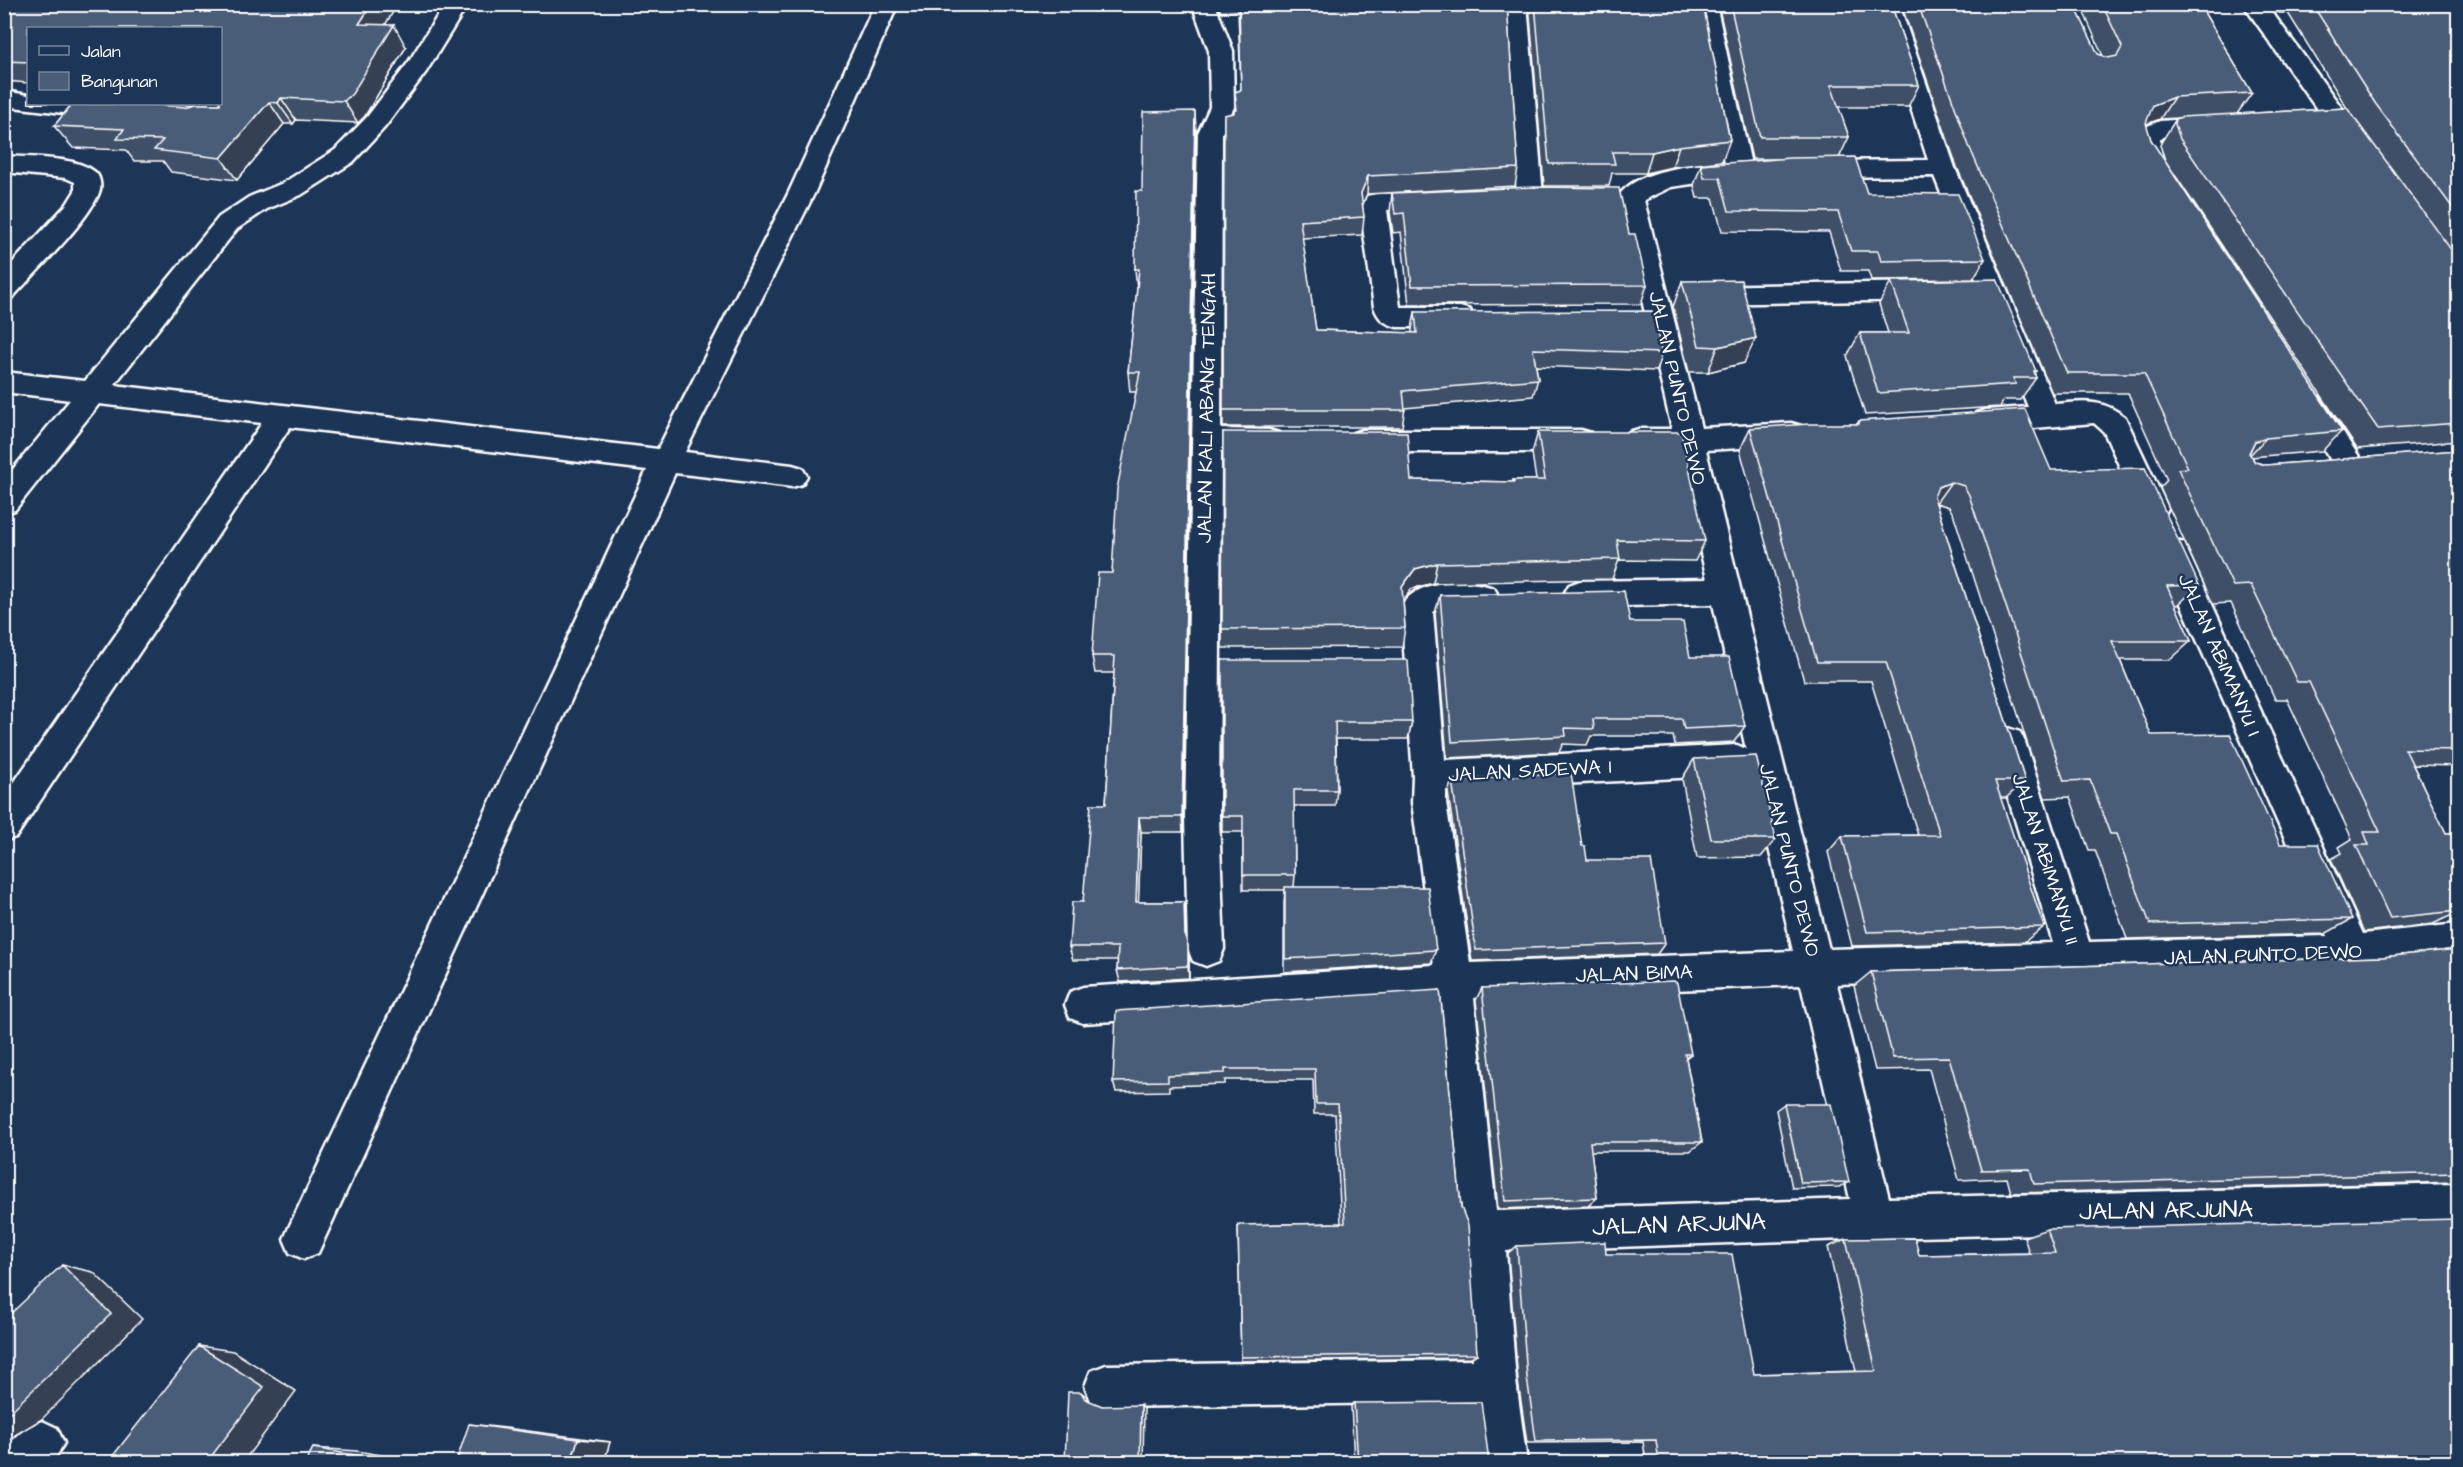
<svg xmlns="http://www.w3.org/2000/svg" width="2463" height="1467" viewBox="0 0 2463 1467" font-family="'Architects Daughter',sans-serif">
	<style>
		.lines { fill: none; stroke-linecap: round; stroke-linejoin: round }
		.minor-casing { stroke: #fff; stroke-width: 5 }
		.minor { fill: #1d3557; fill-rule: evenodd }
		.wall { fill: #405068; stroke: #fff; stroke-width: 1.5 }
		.shaded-wall { fill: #344155; stroke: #fff; stroke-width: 1.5 }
		.building { fill: #4a5d79; stroke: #fff; stroke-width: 1.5 }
		.labels { text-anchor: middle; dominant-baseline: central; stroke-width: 5; stroke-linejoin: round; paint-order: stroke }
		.street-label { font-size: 20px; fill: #fff; stroke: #1d3557 }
		.near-street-label { font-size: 24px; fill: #fff; stroke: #1d3557 }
	</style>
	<rect width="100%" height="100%" fill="#1d3557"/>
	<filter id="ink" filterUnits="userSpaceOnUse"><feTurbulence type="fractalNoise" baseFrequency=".0167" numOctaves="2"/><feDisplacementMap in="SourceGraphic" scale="12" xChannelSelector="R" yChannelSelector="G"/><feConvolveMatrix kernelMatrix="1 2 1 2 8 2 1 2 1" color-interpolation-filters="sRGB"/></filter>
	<g filter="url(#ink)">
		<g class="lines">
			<g class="minor-casing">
				<path id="minor" d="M445 4H468L426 72 385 127 353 162 301 195 267 209 237 229 114 385 658 449 788 194 875 4H898L814 194 685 452 792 465 802 468 807 476 802 484 792 487 675 473 318 1253 304 1259 290 1253 284 1239 290 1225 647 470 290 427 16 837 4 841V797L262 423 99 404 15 510 4 513V480L70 400 4 392V372L85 381 219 217 249 197 283 183 335 150 367 117 408 63Z
					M1192 4H1215L1233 51 1234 107 1222 133 1221 429 1269 430 1279 433 1283 441 1279 449 1269 452 1221 451 1219 817 1224 949 1219 961 1206 966 1193 961 1188 949 1185 817 1198 133 1210 107 1209 51Z
					M1505 4H1527L1543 196 1539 202 1530 204 1521 202 1517 196Z
					M1694 4H1716L1752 169 1749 175 1740 177 1671 187 1644 200 1701 428 1791 423 1801 426 1805 434 1801 442 1791 445 1706 450 1829 949 2053 943 1991 742 1996 732 2008 728 2020 732 2025 742 2089 942 2328 936 2158 552 2162 543 2173 540 2184 543 2188 552 2363 934 2458 924V958L2353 969 1837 984 1889 1198 2458 1184V1224L1874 1238 1506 1251 1516 1381 1527 1462H1485L1477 1402 1106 1407 1091 1401 1085 1386 1091 1371 1106 1365 1473 1360 1464 1232 1457 1215 1437 1000 1083 1023 1070 1018 1065 1005 1070 992 1083 987 1434 965 1412 802 1413 776 1401 607C1416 578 1467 579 1494 588L1499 597 1494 606C1474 613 1452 603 1433 612L1445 760 1737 745 1746 749 1713 604 1580 607 1569 603 1564 594 1569 585 1580 581 1707 579 1677 451H1639L1629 448 1625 440 1629 432 1639 429H1672L1618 197C1636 169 1695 165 1725 162ZM1750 767 1793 951 1470 963 1446 802V790L1737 775 1749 770ZM1801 985 1850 1199 1496 1211 1474 998Z
					M1877 4H1899L1955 168 2055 404C2084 402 2101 398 2125 417L2168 508 2164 516 2153 520 2142 516 2104 432 2094 423 1986 432 1976 429 1972 421 1976 413 1986 410 2028 407 1934 176 1813 177 1804 175 1801 169 1804 163 1813 161 1928 160Z
					M2243 4H2266L2365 140 2368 146 2365 152 2356 154 2347 152Z
					M4 91 28 95V104H115L123 106 126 111 123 116 114 119 4 106Z
					M2214 117 2223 120 2226 125 2223 130 2165 136 2160 139 2162 156 2173 175 2169 181 2160 183 2151 181C2141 165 2128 148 2140 129L2160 121Z
					M4 156C29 158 76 156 95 172 100 176 102 187 99 193 86 224 37 270 13 297L4 299V272L67 204 75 191V182L66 178 4 172Z
					M1434 191 1443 193 1447 199 1443 205 1387 210 1400 307H1460L1470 310 1474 317 1470 324 1460 327H1397C1384 323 1379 320 1374 307L1361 212 1367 196 1376 194Z
					M1929 282 1938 284 1942 291 1938 298 1929 300 1698 304 1689 302 1685 295 1689 288 1698 286Z
					M2309 393 2319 397 2358 455 2363 463 2358 471 2348 474 2338 471 2299 411 2295 404 2299 397Z
					M1363 430H1581L1591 433 1595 441 1591 449 1581 452H1363L1353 449 1349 441 1353 433Z
					M42 1421 57 1428 64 1443 53 1462H4C4 1442 25 1428 42 1421Z"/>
			</g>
			<use href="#minor" class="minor"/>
		</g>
		<path class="wall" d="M4 4 385 25 406 47 365 116 358 123 296 120 293 124H284L237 180 171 172 163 161H134L126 150 73 148 54 126 72 104H220V28H28V83L4 81Z
			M1217 4H1507L1518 168 1515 186 1367 194 1362 204 1364 217 1362 235 1302 238 1316 330 1412 333V329L1415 312 1662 353 1656 371 1536 366 1538 379 1533 396 1405 408 1402 427H1223L1224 115 1234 113 1235 110V92L1241 90 1238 11 1221 12Z
			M1529 4H1703L1730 140 1722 161 1672 167 1646 173H1612L1609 186H1544Z
			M1718 4H1891L1919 85 1908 107H1838L1849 137 1839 158 1867 193 1985 259 1973 279 1871 280 1868 271H1841L1829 232 1722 231 1713 198H1697L1694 185 1701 165 1785 159H1752Z
			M1901 4H2074L2098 54 2103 56 2080 4H2199L2252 93 2237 114 2347 108 2288 13H2279L2273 4H2458V441L2357 449 2165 160 2160 145 2162 141 2176 119 2179 118 2160 119 2146 124 2151 140 2342 431 2322 451 2252 457 2255 462 2266 465 2458 450V766L2413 765 2446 833H2458V916H2450L2433 924 2364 932 2331 859 2342 853 2339 847 2352 839 2287 699H2275L2231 603 2213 604 2160 488 2167 480 2128 393H2052L1957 167Z
			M1196 132 1183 832H1141L1138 902H1184L1186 938 1188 946 1189 958V978L1120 982 1117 970 1118 960H1073L1069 947 1083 902 1106 804 1114 673H1095L1092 656 1112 573 1136 392H1130L1128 372 1137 289 1135 269 1142 191Z
			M1392 193 1629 234 1647 285 1641 304 1409 305 1401 232 1393 233 1390 212Z
			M1682 281 1744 363 1708 372H1689L1673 307Z
			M1891 281 2036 371 2034 373 2036 378 2020 400H2004L2000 407 1865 415 1847 356 1860 333H1888L1879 304Z
			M1859 421 2051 470 2199 585 2178 605H2175L2191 641 2170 660H2120L2151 735 2280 844 2352 919 2325 934 2127 939 2095 850H2089L2070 797 2045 798 1954 516 1949 507 1936 503 2025 781 2006 798H2000L2044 927 2024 942 1852 946 1828 852 1842 836 1918 835 1871 681H1804L1740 450 1750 428 1857 424Z
			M1223 432 1411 480 1513 482V480H1536L1532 453 1538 432 1705 541 1695 561 1619 560 1612 579 1433 583 1411 589 1403 600 1405 628 1402 647 1222 648Z
			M1440 595 1630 622 1690 657 1745 726 1734 742 1675 745 1673 736H1591L1587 745 1563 744 1559 752 1447 758 1435 613Z
			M1222 660 1412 722 1408 739H1336L1337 790 1335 806H1294L1295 875 1294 887 1436 950 1431 963 1284 972V902L1285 890H1243V832H1222Z
			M1694 759 1776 839 1761 857 1697 858 1682 779Z
			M1452 780 1582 846 1587 860 1665 943 1657 954 1472 961 1448 792Z
			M2458 949V1182L2011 1193 2007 1178 1959 1180 1929 1069 1875 1070 1854 986 1871 972 2383 957Z
			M1482 988 1691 1054 1686 1058 1702 1142 1690 1151H1591L1597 1198 1588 1206 1498 1209 1476 1000Z
			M1440 990 1461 1207 1477 1354 1471 1358 1241 1361 1238 1225 1341 1223 1335 1114H1314L1313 1080H1225V1084L1169 1086V1091L1116 1092 1113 1082Z
			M1784 1104 1849 1182 1840 1187 1792 1188 1776 1110Z
			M2047 1229 2458 1462H1646L1643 1442 1527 1443 1518 1381 1508 1253 1517 1246 1606 1254 1754 1374 1856 1371 1828 1247 1846 1239 1919 1255 2029 1253 2024 1237Z
			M1354 1403 1489 1461 1495 1462H1354L1351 1406Z
			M469 1424 506 1428 610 1442 604 1462Z
			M313 1448 357 1451 423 1462H306Z"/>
		<path class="shaded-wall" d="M372 4H398L372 46 359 24Z
			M394 25 406 47 365 116 358 123 344 101Z
			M2174 97 2160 119 2139 127 2153 105Z
			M281 98 296 120 293 124 278 103Z
			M269 102 284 124 237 180 221 158Z
			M1195 111 1196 132 1183 832 1182 817Z
			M1679 146 1672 167 1646 173 1652 152Z
			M1368 176 1367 194 1359 211 1361 193Z
			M1756 338 1744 363 1708 372 1718 347Z
			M2266 438 2247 458 2255 441Z
			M1951 482 1936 503 1924 508 1938 487Z
			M1437 563 1433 583 1411 589 1399 607 1402 587 1415 569Z
			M1139 817 1141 832 1138 915 1136 902Z
			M1188 946 1189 958V978L1188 966Z
			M62 1265 93 1272 142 1319 42 1419 15 1435 6 1447 4 1451V1418Z
			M199 1346 233 1351 296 1391 243 1462H207Z
			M1081 1392 1086 1396 1090 1403 1085 1399Z
			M1141 1405 1144 1409 1143 1462H1140Z
			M578 1439 610 1442 604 1462H571Z"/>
		<path class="building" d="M4 4H372L359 24 394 25 352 94 344 101 281 98 278 103 269 102 221 158 154 150 163 140 117 139 124 129 54 126 72 104H143L185 107 196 104H220V28H28V62L4 61Z
			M1239 4H1507L1518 168 1368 176 1361 193 1364 217 1300 221 1316 330 1417 333 1415 312 1652 311 1662 353 1533 349 1538 379 1403 391 1405 410H1223L1224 115 1234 113V110H1237L1235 92 1241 90Z
			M1535 4H1703L1730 140 1679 146 1652 152H1612L1615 164H1549Z
			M1730 4H1891L1919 85H1831L1849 137H1760Z
			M1918 4H2074L2098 54 2108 58 2117 56 2122 47 2102 4H2199L2252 93 2174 97 2153 105 2146 123 2151 140 2342 431 2266 438 2255 441 2249 453 2255 462 2266 465 2458 450V750L2405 749 2446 833H2458V902H2457L2458 906V911L2390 918 2356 845H2369L2364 832H2380L2309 682H2297L2251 585 2233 586 2178 469 2188 468 2144 373H2067L1969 146Z
			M2312 4H2455L2458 9V215L2375 103Z
			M2347 108 2458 259V423L2378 429 2180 139 2175 124 2176 119 2181 117Z
			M1195 111 1182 817H1139L1136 902H1184L1185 936 1188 946V966L1117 970 1118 947H1069L1072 902H1083L1091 804H1106L1115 656H1092L1098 573H1112L1117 489 1140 372H1128L1139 269H1135L1136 191H1142L1143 112Z
			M1855 157 1867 193 1958 194 1985 259 1881 261 1878 251H1851L1838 212 1729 211 1720 178H1704L1701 165 1790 158Z
			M1534 187 1619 188 1629 234H1635L1647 285 1412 286 1404 213 1395 214 1392 193Z
			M1997 279 2036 371H2034L2036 378H2013L2016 384 1878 393 1860 333H1909L1891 281Z
			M1741 280 1756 338 1718 347 1699 346 1682 281Z
			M2025 409 2051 470 2145 468 2199 585 2167 586 2191 641H2112L2151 735 2230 734 2280 844H2318L2352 919 2150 924 2116 834H2110L2090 780 2064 781 1969 495 1964 486 1951 482 1938 487 1934 497 2025 781H1995L2044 927 1867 932 1842 836 1940 835 1886 662H1817L1750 428 1809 424H1859V421Z
			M1223 432H1407L1411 480 1514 482 1513 480H1545L1538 432H1681L1705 541 1617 540 1620 559 1437 563 1415 569 1402 587 1405 628 1222 629Z
			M1624 591 1630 622H1683L1690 657H1729L1745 726 1684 729 1682 719H1593L1594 729 1565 728 1566 736 1452 742 1440 595Z
			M1222 660H1408L1412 722H1335L1337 790H1294L1295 875H1243V816H1222Z
			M1756 756 1776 839H1711L1694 759Z
			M1571 773 1582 846H1585L1587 860H1651L1665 943 1476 950 1452 780Z
			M1285 887H1428L1436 950 1285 959Z
			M2458 949V1173L2034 1184 2030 1169 1981 1170 1949 1057 1893 1058 1871 972 2383 957Z
			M1674 981 1677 983 1691 1054H1685L1702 1142H1590L1597 1198 1505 1201 1482 988Z
			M1440 990 1461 1207 1468 1225 1477 1354 1241 1357 1238 1225 1345 1223 1338 1104H1316L1315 1069H1225V1073L1168 1075V1081L1113 1082 1116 1011Z
			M1784 1104H1831L1849 1182 1801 1183Z
			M2458 1219V1462H1659L1656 1440 1536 1441 1527 1377 1517 1246 1605 1242 1606 1254H1732L1754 1374 1876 1371 1846 1239 1915 1238 1919 1255 2055 1253 2047 1229Z
			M62 1265 111 1314 4 1418V1320Z
			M199 1346 264 1387 207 1462H108Z
			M1068 1392H1081L1085 1399 1102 1406 1141 1405 1140 1462H1065Z
			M1481 1402 1489 1461 1495 1462H1358L1354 1403Z
			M469 1424 578 1439 571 1462H456Z
			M313 1448 395 1462H306Z"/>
	</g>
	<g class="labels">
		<g class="street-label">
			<text transform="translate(1677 388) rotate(77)">JALAN PUNTO DEWO</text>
			<text transform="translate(1207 408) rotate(-89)">JALAN KALI ABANG TENGAH</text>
			<text transform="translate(2219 655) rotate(66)">JALAN ABIMANYU I</text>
			<text transform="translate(1530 771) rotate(-3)">JALAN SADEWA I</text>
			<text transform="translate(2045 859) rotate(72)">JALAN ABIMANYU II</text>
			<text transform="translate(1789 860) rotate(76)">JALAN PUNTO DEWO</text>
			<text transform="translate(2263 955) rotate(-2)">JALAN PUNTO DEWO</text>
			<text transform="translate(1634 974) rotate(-2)">JALAN BIMA</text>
		</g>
		<g class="near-street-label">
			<text transform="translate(2166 1211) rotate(-1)">JALAN ARJUNA</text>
			<text transform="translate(1679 1225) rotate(-2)">JALAN ARJUNA</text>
		</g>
	</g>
	<rect width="2463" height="1467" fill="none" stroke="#1d3557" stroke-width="24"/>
	<rect x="12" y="12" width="2439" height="1443" fill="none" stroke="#fff" stroke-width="2" filter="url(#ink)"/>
	<rect x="27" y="27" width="195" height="78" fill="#1d3557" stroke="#77869a" stroke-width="1.5"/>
	<rect x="39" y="46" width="30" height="9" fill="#1d3557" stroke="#77869a" stroke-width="1.5"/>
	<text x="81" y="57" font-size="18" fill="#ffffff">Jalan</text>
	<rect x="39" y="72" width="30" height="18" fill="#4a5d79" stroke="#77869a" stroke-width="1.5"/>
	<text x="81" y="87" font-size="18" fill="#ffffff">Bangunan</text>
</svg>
